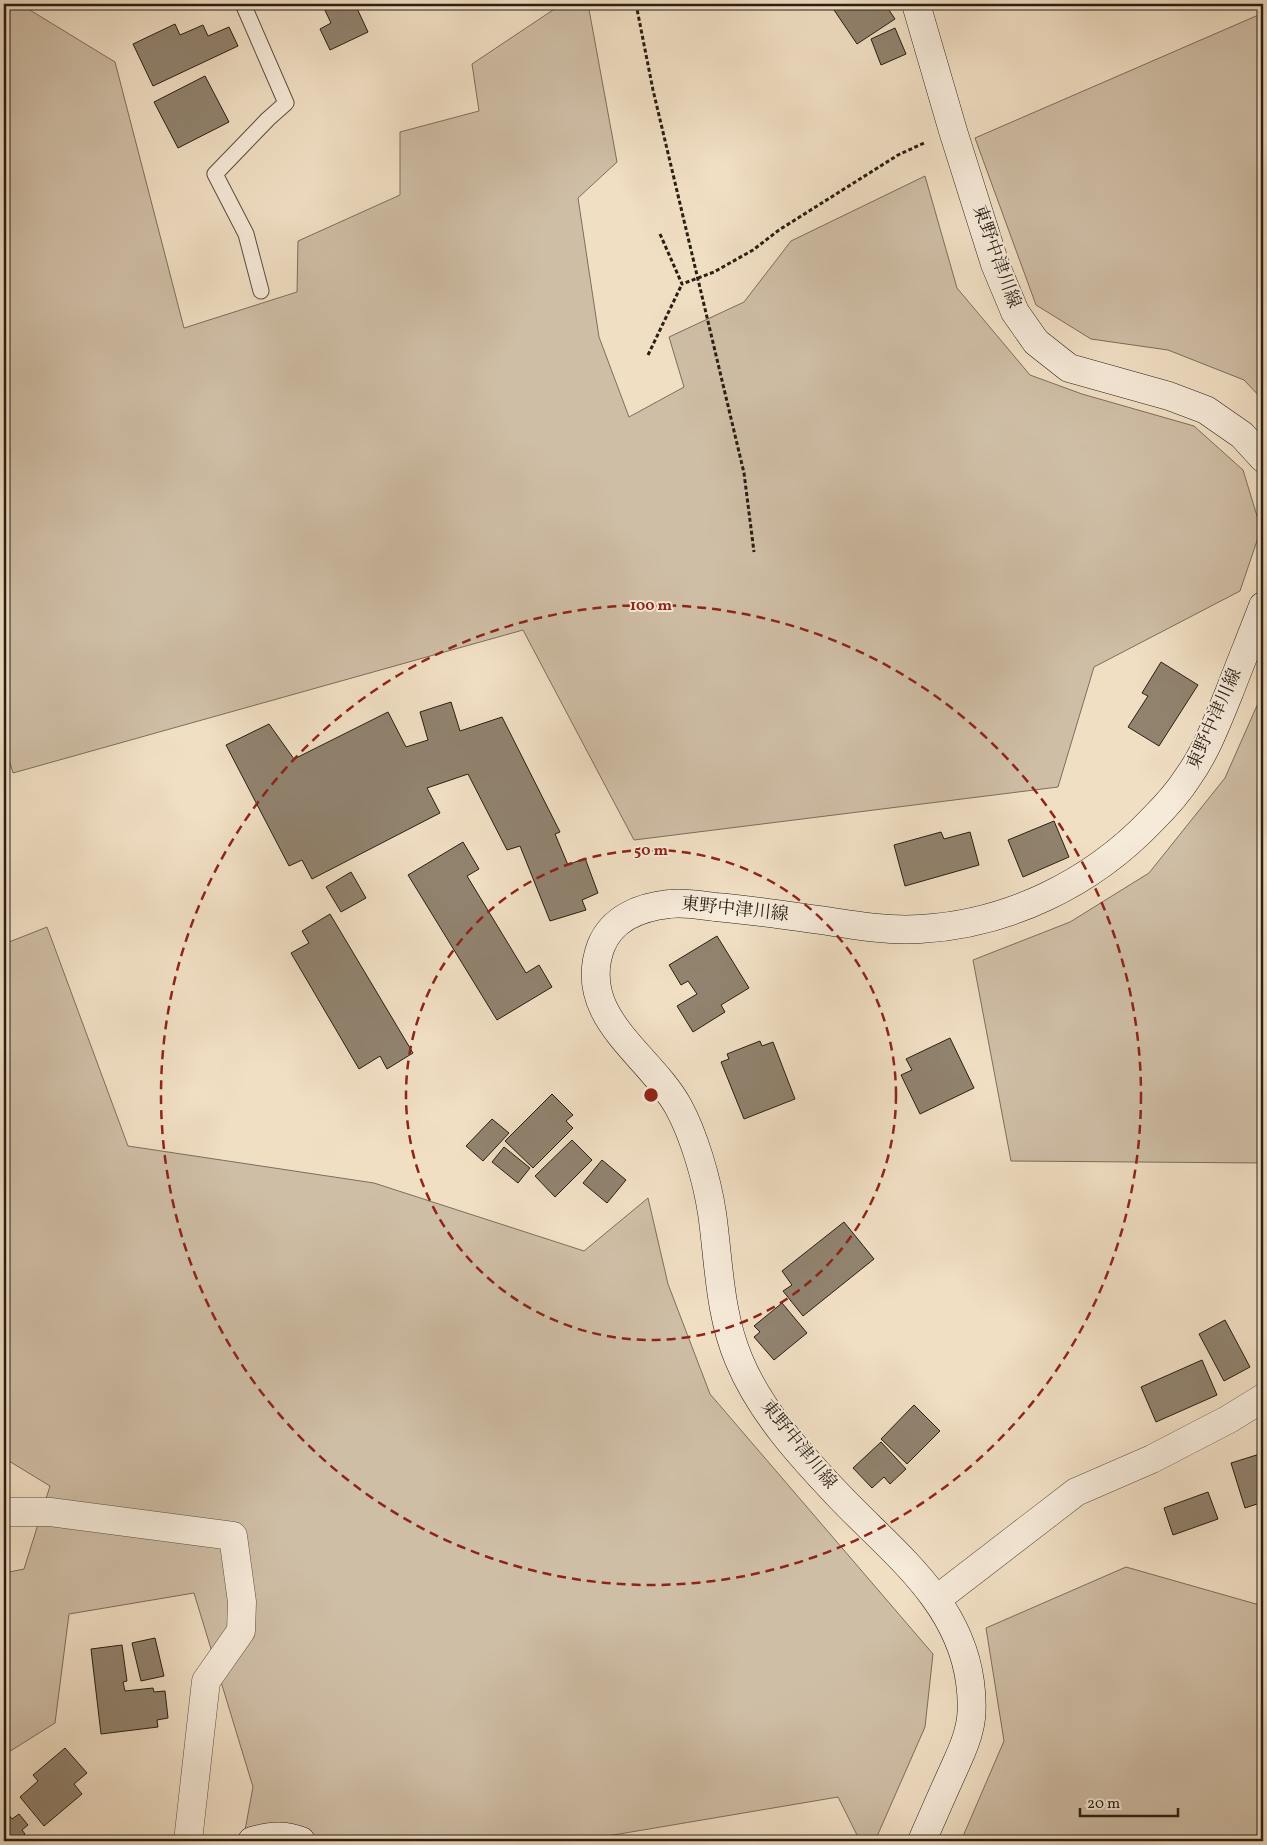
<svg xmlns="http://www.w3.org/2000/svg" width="1267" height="1845" viewBox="0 0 1267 1845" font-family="Vollkorn,'Noto Serif JP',serif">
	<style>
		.green { fill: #cfbea6; stroke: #7c6e5c }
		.building { fill: #91836f; stroke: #281f13 }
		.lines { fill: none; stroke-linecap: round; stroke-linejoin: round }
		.lane-casing { stroke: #5a4f3f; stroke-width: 17 }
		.street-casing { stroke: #5a4f3f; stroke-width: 29 }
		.secondary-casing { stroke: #281f13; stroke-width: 29 }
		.path { stroke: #281f13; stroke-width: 3; stroke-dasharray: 4 2.5; stroke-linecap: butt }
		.lane { stroke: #f6ead9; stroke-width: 15 }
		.street { stroke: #f6ead9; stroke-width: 28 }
		.secondary { stroke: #f6ead9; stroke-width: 28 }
		.ring { fill: none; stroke: #8f2418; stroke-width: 2.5; stroke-dasharray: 9 6 }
		.labels { text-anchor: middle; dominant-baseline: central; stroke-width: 4; stroke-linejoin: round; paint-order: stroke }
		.street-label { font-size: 18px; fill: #281f13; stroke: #f6ead9 }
		.centre { fill: #8f2418; stroke: #f6ead9; stroke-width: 2.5 }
		.ring-label { font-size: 15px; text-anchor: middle; font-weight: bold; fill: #8f2418; stroke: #f6ead9; stroke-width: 4; stroke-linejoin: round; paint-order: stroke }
	</style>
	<rect width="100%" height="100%" fill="#f1dfc4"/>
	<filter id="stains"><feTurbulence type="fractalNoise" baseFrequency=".004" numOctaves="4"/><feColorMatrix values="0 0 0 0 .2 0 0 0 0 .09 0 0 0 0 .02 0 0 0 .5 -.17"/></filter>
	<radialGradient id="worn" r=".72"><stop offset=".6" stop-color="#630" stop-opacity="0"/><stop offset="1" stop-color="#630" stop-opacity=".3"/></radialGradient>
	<path class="green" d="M4 4H20L115 62 184 328 297 292 298 241 400 195V132L479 111 472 64 562 4H588L617 162 578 198 599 337 629 417 684 387 669 337 744 302 791 241 925 176 957 288 1030 375 1082 394 1194 426 1243 470 1261 529 1240 591 1094 667 1058 787 634 840 523 630 13 773 4 744Z
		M1263 13V400L1244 380 1168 350 1091 339 1036 305 975 138Z
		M1263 692V1163L1011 1161 973 960 1070 922 1149 873 1225 778Z
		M47 927 128 1146 374 1183 584 1251 648 1198 668 1284 710 1394 933 1654 925 1727 875 1841H860L838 1797 578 1841H243L253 1787 194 1593 69 1614 55 1723 4 1755V1573L24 1569 50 1486 4 1458V944Z
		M1126 1567 1263 1606V1841H961L1004 1741 986 1628Z"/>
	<path class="building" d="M322 4H355L368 32 330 50 320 29 331 23Z
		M830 4H885L895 19 857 44Z
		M175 24 180 35 203 25 208 36 229 27 238 46 153 86 133 44Z
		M895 28 906 54 881 65 871 39Z
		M205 76 229 122 178 148 154 102Z
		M1161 662 1198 685 1159 746 1128 727 1148 696 1142 693Z
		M451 702 460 731 502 717 560 832 555 834 568 865 585 858 598 893 582 900 586 910 550 921 520 846 507 850 468 774 427 788 440 813 312 879 302 860 289 866 226 745 269 724 294 759 388 712 406 747 428 740 420 712Z
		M1054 821 1069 857 1023 877 1008 840Z
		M941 832 944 839 970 832 979 865 905 886 894 845Z
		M463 842 479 869 467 876 526 973 539 965 552 987 497 1020 408 875Z
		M351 872 366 898 341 912 326 887Z
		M330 914 413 1053 387 1069 380 1056 359 1069 291 953 309 943 302 931Z
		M717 936 749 988 721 1005 725 1012 693 1032 677 1006 697 994 688 981 681 985 669 965Z
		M950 1038 974 1088 920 1114 901 1075 912 1070 906 1059Z
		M760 1041 762 1046 773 1042 795 1099 744 1119 721 1062 729 1059 727 1054Z
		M552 1094 573 1115 566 1121 573 1128 533 1168 505 1141Z
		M492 1119 509 1133 483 1161 466 1146Z
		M572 1140 592 1160 555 1197 535 1176Z
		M504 1147 530 1168 518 1183 492 1162Z
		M602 1160 626 1180 607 1203 583 1183Z
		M844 1222 874 1259 803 1316 783 1291 792 1285 782 1271Z
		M782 1303 807 1333 774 1360 754 1337 760 1332 754 1326Z
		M1225 1320 1250 1367 1224 1381 1199 1334Z
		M1202 1360 1217 1395 1156 1422 1141 1387Z
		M914 1405 940 1431 907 1464 881 1439Z
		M881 1442 906 1469 890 1484 884 1477 872 1488 853 1468Z
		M1263 1453V1502L1245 1508 1231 1463Z
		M1208 1492 1218 1519 1173 1535 1164 1508Z
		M155 1638 164 1676 141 1681 132 1643Z
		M122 1645 127 1681 123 1682 125 1691 153 1688 154 1692 165 1691 168 1718 157 1720 158 1727 101 1734 91 1649Z
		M65 1748 87 1773 74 1784 82 1794 44 1826 20 1797 38 1781 33 1775Z
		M4 1808 12 1819 19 1814 28 1825 22 1830 25 1834 17 1841H4Z"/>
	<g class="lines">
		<g class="lane-casing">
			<path id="lane" d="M243 4 286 103 268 119 215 174 246 234 261 291"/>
		</g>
		<g class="street-casing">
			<path id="street" d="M4 1512H50L233 1536 242 1602 241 1631 206 1681 188 1841
				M937 1599 1076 1492 1152 1459 1229 1419 1263 1398"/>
		</g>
		<g class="secondary-casing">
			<path id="secondary" d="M916 4 953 131 995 264 1015 312 1036 342 1069 368 1169 396 1206 410 1242 435 1263 458
				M252 1841C270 1836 284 1834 301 1841
				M922 1841C932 1818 942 1795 952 1773 958 1759 966 1744 969 1729 973 1714 972 1697 970 1682 959 1600 892 1552 838 1495 800 1455 760 1411 739 1360 719 1313 719 1262 712 1213 707 1180 694 1135 678 1106 649 1054 575 1016 601 946 612 918 641 907 669 904 684 902 700 905 715 907 753 910 790 916 827 921 858 926 889 931 920 929 1008 924 1091 884 1152 820 1165 807 1178 793 1188 777 1206 752 1217 722 1229 693 1240 664 1252 635 1263 606"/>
		</g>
		<path class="path" d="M636 4 653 90 744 473 754 552
			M660 234 682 284 714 272 753 250 779 230 898 155 924 143
			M648 355 682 284"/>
		<use href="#lane" class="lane"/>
		<use href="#street" class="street"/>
		<use href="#secondary" class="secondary"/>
	</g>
	<g class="ring">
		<circle cx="651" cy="1095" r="245"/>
		<circle cx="651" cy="1095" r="490"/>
	</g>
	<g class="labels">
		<g class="street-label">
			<text transform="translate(996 257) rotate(70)">東野中津川線</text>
			<text transform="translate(1215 719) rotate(-66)">東野中津川線</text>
			<text transform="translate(735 910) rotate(6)">東野中津川線</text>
			<text transform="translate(798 1445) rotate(51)">東野中津川線</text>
		</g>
	</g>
	<circle cx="651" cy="1095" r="8" class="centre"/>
	<g class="ring-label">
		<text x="651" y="610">100 m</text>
		<text x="651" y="855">50 m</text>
	</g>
	<rect width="1267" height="1845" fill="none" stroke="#f1dfc4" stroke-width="20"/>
	<rect x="5" y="5" width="1257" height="1835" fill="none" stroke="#281f13" stroke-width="2.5"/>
	<rect x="10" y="10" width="1247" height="1825" fill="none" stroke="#281f13"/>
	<path d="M1080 1808v8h98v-8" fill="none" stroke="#281f13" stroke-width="2.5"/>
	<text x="1087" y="1808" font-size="15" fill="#281f13" stroke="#f6ead9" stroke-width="4" paint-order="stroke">20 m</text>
	<rect width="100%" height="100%" filter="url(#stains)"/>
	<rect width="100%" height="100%" fill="url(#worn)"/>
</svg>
